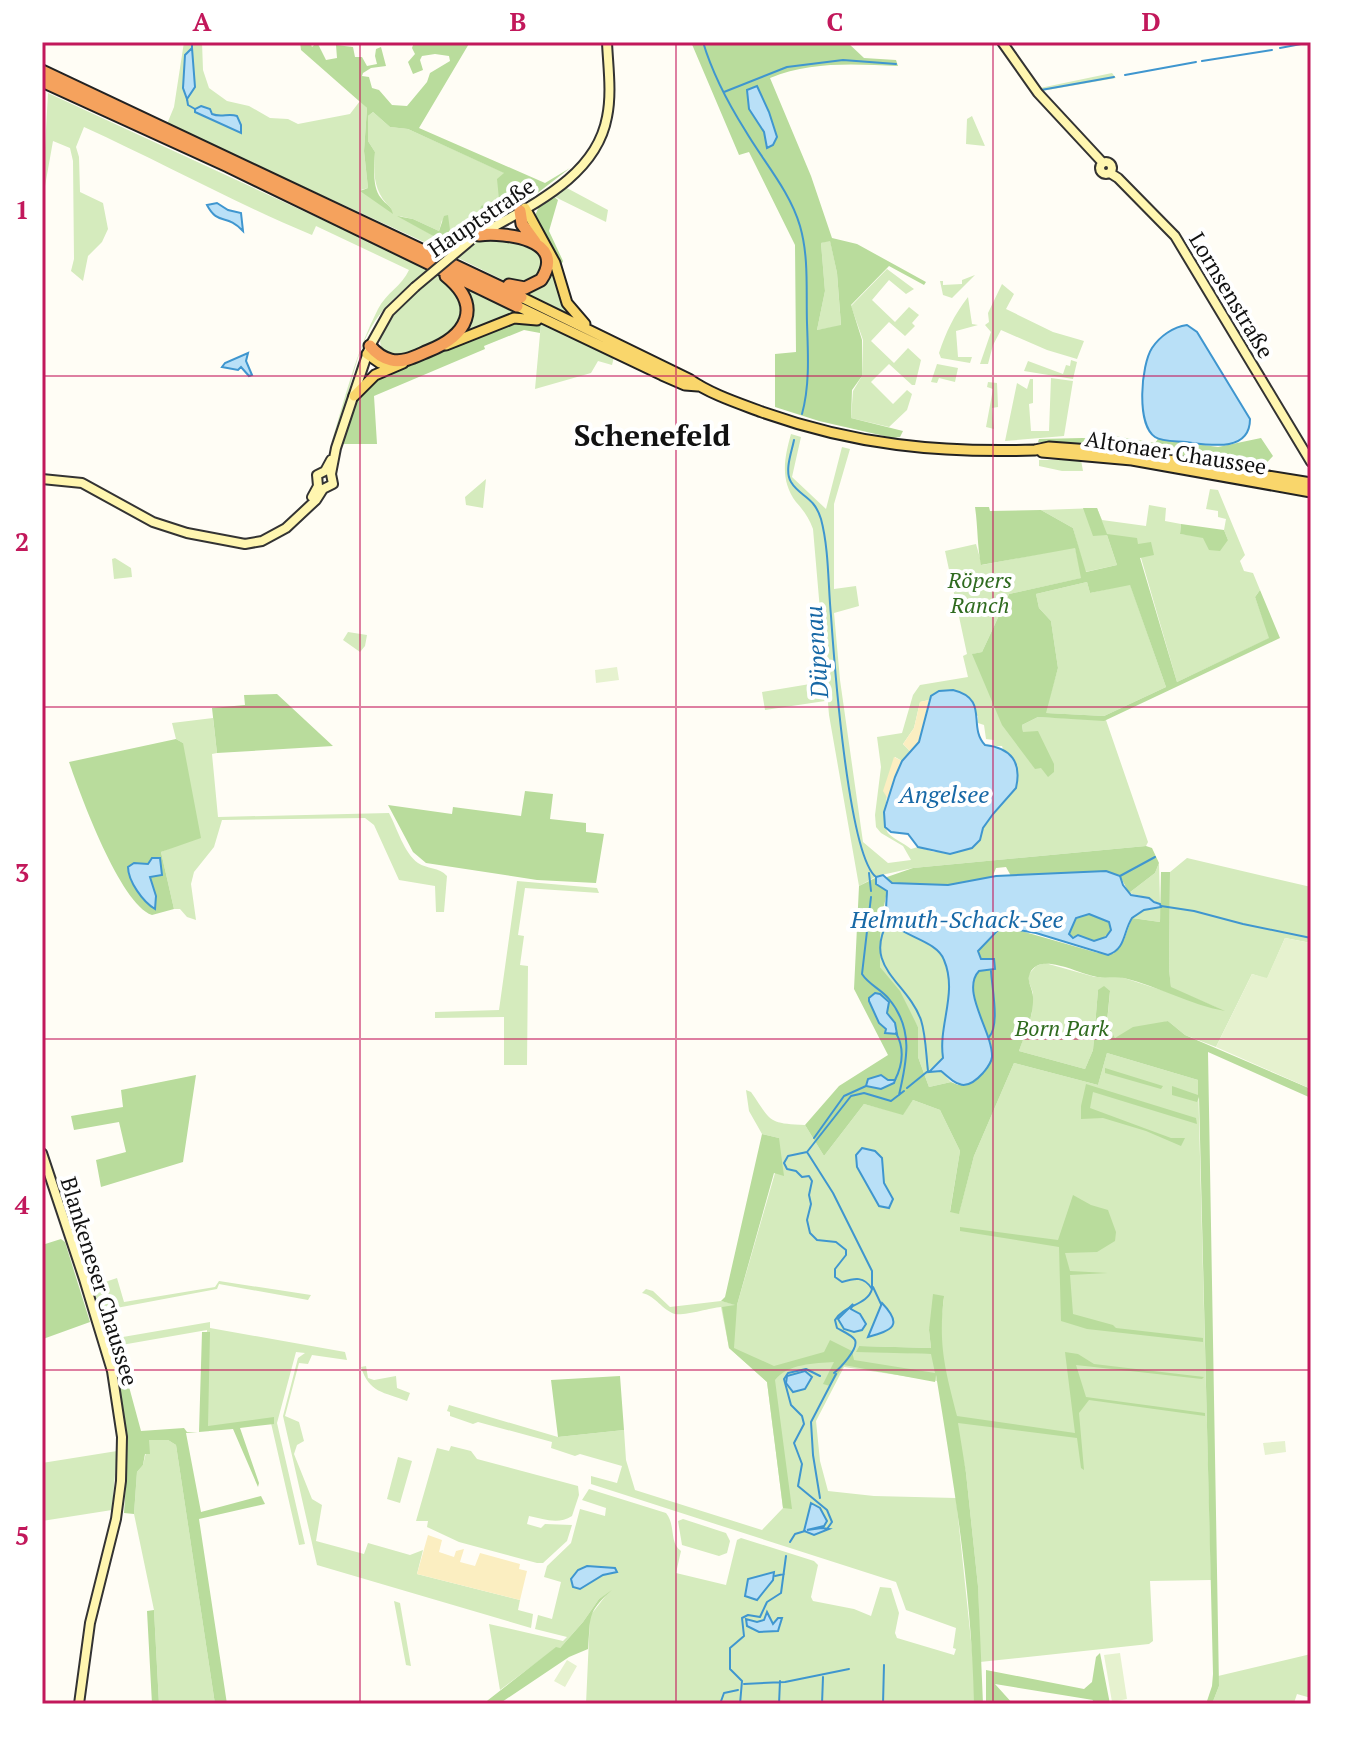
<svg xmlns="http://www.w3.org/2000/svg" width="1353" height="1746" viewBox="0 0 1353 1746" font-family="'PT Serif',serif">
	<style>
		.green { fill: #d5ebbd; fill-rule: evenodd }
		.forest { fill: #b9dc9c; fill-rule: evenodd }
		.sand { fill: #fbeec1 }
		.pitch { fill: #e6f2cf }
		.water { fill: #b9e0f7; stroke: #3f96cf; stroke-width: 2; fill-rule: evenodd }
		.lines { fill: none; stroke-linecap: round; stroke-linejoin: round }
		.stream { stroke: #3f96cf; stroke-width: 2 }
		.secondary-casing { stroke: #333; stroke-width: 12 }
		.primary-casing { stroke: #222; stroke-width: 13 }
		.highway-casing { stroke: #222; stroke-width: 15 }
		.secondary { stroke: #fff6b0; stroke-width: 8 }
		.primary { stroke: #f9d66b; stroke-width: 9 }
		.highway { stroke: #f5a25d; stroke-width: 11 }
		.secondary-bridge-casing { stroke: #333; stroke-width: 12; stroke-linecap: butt }
		.secondary-bridge { stroke: #fff6b0; stroke-width: 8 }
		.grid { fill: none; stroke: #c2185b; stroke-width: 2; stroke-opacity: 0.55 }
		.labels { text-anchor: middle; dominant-baseline: central; stroke-width: 8; stroke-linejoin: round; paint-order: stroke }
		.street-label { font-size: 22px; fill: #111; stroke: #fff }
		.park-label { font-size: 22px; font-style: italic; fill: #2f6b1f; stroke: #fff }
		.water-label { font-size: 24px; font-style: italic; fill: #1768a6; stroke: #fff }
		.district-label { font-size: 30px; font-weight: bold; fill: #111; stroke: #fff }
		.neatline { fill: none; stroke: #c2185b; stroke-width: 3 }
		.grid-label { font-size: 26px; text-anchor: middle; font-weight: bold; fill: #c2185b }
	</style>
	<rect width="100%" height="100%" fill="#fffdf5"/>
	<path class="green" d="M184 42H202L203 70 209 88 227 101 249 106 270 118 288 119 298 124 350 114 360 101 367 108 364 151 368 188 361 190 391 208C374 193 373 175 375 152L368 141V116L373 112 390 127 408 129 505 173C503 181 503 193 499 199 493 211 463 232 450 230L442 220 439 231 413 219 399 216 444 242 456 246 448 253 167 124 174 107Z
		M1112 73 1116 78 1042 91 1040 88Z
		M48 93 429 269C410 285 389 300 375 321 351 358 350 405 331 444 345 398 356 352 378 309 386 293 402 286 409 270L316 226 312 235C235 203 161 162 84 127L76 147 79 157 80 192 103 203 108 229 102 242 88 256 83 281 71 271 74 259 73 161 70 148 53 141 42 203Z
		M972 116 985 146 966 144 967 119Z
		M565 187 608 210 606 222 553 196Z
		M511 236 541 253 544 266 535 282 516 284 505 281 456 257 484 237Z
		M830 240 837 273 841 326 817 330 825 291 821 243Z
		M552 266 566 308 572 317 518 290Z
		M887 269 914 289 906 294 889 280 872 300 895 322 909 307 919 315 912 323 915 326 905 336 889 322 871 341 894 363 908 348 921 360 915 385H912L889 364 871 382 893 404 907 390 912 394 907 410 889 427 851 418 853 391 862 376 863 340 851 306Z
		M437 274 445 279 463 303C460 339 426 353 393 358 392 356 384 352 383 350 367 328 423 285 437 274Z
		M975 275 952 298 943 295 940 281H943V285L962 284V280Z
		M458 283 534 316 469 332 467 328 472 314Z
		M1002 284 1014 294 1006 309 1053 332 1084 341 1077 359 1047 350 1001 330 993 345 988 364H980L991 332 985 325 989 322 988 313Z
		M968 297 972 324 978 325 956 331 958 357H972L970 363 941 358 939 353C946 332 954 315 968 297Z
		M541 323 614 357 612 365 598 361 591 373 535 389Z
		M1071 360 1077 362 1073 379 1024 371 1028 361 1063 374 1066 365 1070 366Z
		M937 364 958 368 955 382 939 378 937 383 931 382Z
		M1051 378 1073 381 1064 436 1005 441 1017 383 1027 389 1030 379H1033V403L1029 404 1031 431H1049Z
		M988 382 997 383 998 407 992 408 994 429 986 427 993 389 987 387Z
		M791 434 801 437 792 477 826 509 842 447 850 449 834 504V589L856 586 859 606 834 613 840 680 863 842 888 863 911 860 903 846 881 833 876 827 875 815 881 767 877 737 902 733 913 695 920 685 968 677 963 656 967 654 945 551 976 544 982 565 1075 547 1082 578 1009 594 982 652 973 654 1023 732 1022 725 1038 717 1106 720 1148 842 1146 846 913 868 877 876 859 886 829 715 813 529C809 518 804 511 796 502 780 480 784 459 791 434ZM931 696 978 716V723L984 725 986 739 994 740V746H1002L1016 788 993 813 983 828 980 840 972 848 934 852 918 847 911 849C904 843 895 840 889 834 878 823 892 773 895 757L902 761 911 752 903 744 914 728 920 702 929 700Z
		M1039 460H1081L1083 471H1062L1039 466Z
		M486 479 483 508 466 505 465 497Z
		M1210 489 1218 490 1245 555 1240 561 1244 571 1253 573 1260 590 1255 597 1270 638 1177 682 1137 544 1107 535 1117 565 1085 572 1073 528 1041 510 1097 508 1102 520 1146 526 1149 505 1166 508 1165 521 1181 524 1180 534 1228 540 1224 530 1226 519 1218 517V511L1206 509Z
		M115 558 131 568 132 577 114 579 112 559Z
		M1087 582 1090 593 1130 584 1166 687 1104 716 1045 713 1058 668 1051 621 1039 608 1036 594Z
		M348 632 367 635 365 646 360 652 343 640Z
		M822 682 825 701 765 710 762 692Z
		M213 718 217 753 212 754 218 817 389 813C397 828 404 853 418 863 427 869 439 867 447 876L444 912H436L435 886 399 880 374 825 365 818 222 820 214 847 194 872 191 884 196 920 187 917 180 909H174L161 852 173 847 183 743 176 739 172 723Z
		M1187 858 1311 887V943L1285 938 1267 979 1252 974 1216 1047 1185 1035 1168 1021 1115 1038 1107 1023 1110 992 1098 990 1093 1050 1085 1069 1019 1051 1032 1013 1033 993 1029 982V974L1036 966 1045 963 1095 977H1121L1220 1009 1171 988 1169 969 1170 872Z
		M1159 863 1160 904 1149 898 1129 893 1155 873Z
		M517 881 597 888 599 893 525 888 518 935 524 936 520 965 528 966 527 1065H504V1017L435 1018V1012L499 1010Z
		M887 898C887 904 885 912 887 917 898 938 934 937 943 957 959 990 938 1024 943 1058L929 1070 941 1071 951 1082 929 1087 918 1057V1027L880 967V927Z
		M1161 907 1160 922 1132 918 1144 910Z
		M1107 1053 1198 1080 1211 1580 1150 1581 1153 1641 1149 1644 980 1662 978 1586 966 1473 942 1355 940 1331 944 1297 929 1330 931 1348 859 1346 857 1351 932 1354 937 1381 844 1367 816 1421 820 1461 828 1491 874 1496 956 1498 974 1669V1704H586L590 1616 607 1594 599 1599 583 1622 560 1648H556L500 1690 489 1624 563 1641 567 1637 535 1629 538 1615 552 1619 561 1582 544 1577 547 1566 571 1543 580 1509 605 1516 606 1508 582 1500 589 1489 666 1513C676 1525 669 1543 681 1551L676 1573 726 1585 737 1540 741 1538 814 1561 818 1565 811 1597 813 1601 854 1609 871 1616 880 1587 891 1588 899 1613 895 1633 897 1638 954 1655 956 1649 953 1648 956 1628 906 1610 896 1582 591 1484V1476L617 1483 622 1466 580 1454 575 1456 551 1448 552 1442 478 1422 473 1424 450 1416V1412L447 1411 449 1405 558 1437 624 1430 626 1460 635 1490 762 1530 783 1508 767 1382 729 1348 721 1307C710 1308 684 1316 675 1314 662 1310 656 1296 642 1293L646 1289 653 1291 670 1307 721 1301 737 1305 775 1173H778L779 1138 762 1134 749 1111 746 1090 751 1092C772 1122 767 1123 805 1125L824 1156 864 1104 903 1114 913 1100 940 1110 960 1151 950 1211 959 1213 974 1156 1014 1063 1098 1085Z
		M117 1278 124 1302 215 1287 219 1281 311 1295 308 1300 219 1284 217 1289 111 1309 117 1338 210 1322V1328L345 1352 347 1360 312 1355 308 1364 299 1363 285 1416 299 1422 304 1441 297 1445 294 1454 312 1499 322 1505 316 1541 364 1554 368 1543 410 1555 423 1550 417 1574 520 1600 518 1610 533 1614 531 1628 317 1565 283 1416 298 1358 305 1353 296 1352 277 1423 305 1544 299 1545 271 1423 205 1431 207 1330 110 1347 94 1292 99 1284Z
		M366 1366 368 1378 374 1380 396 1376 397 1388 410 1393 407 1401C384 1392 369 1393 361 1367Z
		M149 1440H168L176 1445 215 1704H159L154 1610 134 1514 137 1472 143 1465Z
		M451 1446 471 1451 477 1459 578 1486 579 1495 572 1516C558 1525 544 1519 529 1516L527 1524 541 1528 545 1524 572 1525 567 1541 543 1563H537L459 1542 427 1527 428 1521H416L437 1448 449 1451Z
		M117 1451 112 1510 42 1521V1463Z
		M398 1457 412 1461 400 1503 387 1499Z
		M683 1519 726 1533 730 1541 727 1553 719 1556 682 1545 678 1521Z
		M394 1601 400 1603 411 1666 406 1665Z
		M1311 1654V1698L1297 1694 1294 1703 1297 1704H1212L1219 1686 1218 1676Z"/>
	<path class="forest" d="M300 42H310L312 47 317 42 326 60 337 58 336 45 353 47 355 57H362L367 66 377 64 375 56 376 49 381 47 386 66 371 68 363 73 362 76 369 77 372 88 379 90 392 105 407 106 427 82 430 73 450 61 449 56 435 54 422 56 420 60 423 70 413 74 408 62 415 54 412 48 414 42H470L419 128 545 183 570 168 535 195 456 246 444 242 397 216 413 219 439 231 444 216 448 215 450 230 457 231 478 219 481 206 499 199 497 179 504 173 408 129 390 127 373 112 368 116V141L375 152C374 165 372 188 381 198 386 205 391 205 393 214L360 191 368 188 364 151 367 108 301 50Z
		M691 42H847L864 58 896 60 898 66C854 64 811 61 770 78L811 176 832 238 857 244 926 282 924 285 889 266 851 305 862 340V376L852 390 851 418 903 431 900 437 893 438 819 421 775 407V354L796 352 795 245 749 152 739 155ZM830 241 837 273 841 325 817 330 825 291 821 243Z
		M553 196 558 200 549 231 563 261 560 268 534 218 540 204Z
		M531 320 541 323 540 333 524 330 484 346 485 349 374 396 377 444H342L359 395 381 375 508 322Z
		M1109 435 1155 443 1158 439 1218 447 1261 438 1273 456 1261 469 1082 443 1038 442 1039 439 1083 438 1108 440Z
		M975 507H989L990 511 1041 510 1073 528 1086 572 1117 565 1107 535 1093 536 1083 508H1097L1107 534 1137 538 1138 544 1151 542 1154 555 1140 558 1177 682 1269 638 1255 597 1260 590 1280 638 1104 721 1038 717 1022 725 1023 732 1038 731 1054 764V772L1048 777 1041 768 1035 769 1002 725 972 654 982 652 1009 594 1081 578 1075 548 981 565C977 545 978 527 975 507ZM1087 582 1090 593 1130 585 1166 687 1104 716 1046 713 1058 668 1051 621 1039 608 1036 594Z
		M1181 524 1224 530 1228 540 1220 551 1209 550 1203 538 1180 534Z
		M277 694 333 746 217 753 212 708 245 705 244 695Z
		M176 739 183 743 201 838 161 852 174 909 152 915C120 904 80 794 69 762Z
		M525 791 553 794 550 819 586 823V832L604 834 596 883 537 880 426 863 413 852 388 805 452 814 453 807 521 816Z
		M1146 846 1152 848 1159 863 1155 873 1129 893 1120 876 1102 871 1011 876 1006 867 996 868 992 878 948 885 892 883 884 878 913 868Z
		M1161 872H1170L1169 969 1171 987 1225 1011C1190 1005 1158 986 1124 978 1114 976 1103 979 1093 976 1077 973 1040 952 1030 973 1026 981 1033 989 1033 997 1034 1016 1025 1033 1019 1051L1085 1069 1093 1050 1098 990 1104 986 1110 991 1107 1022 1115 1038 1133 1027 1168 1021 1185 1035 1311 1089V1098L1208 1052 1219 1686 1212 1704H1206L1212 1686 1213 1674 1199 1097 1197 1102 1172 1095V1086L1198 1095V1080L1107 1053 1098 1085 1014 1063 974 1156 959 1214 950 1212 960 1151 940 1110 913 1100 903 1115 864 1104 824 1156 805 1125 839 1086 888 1055 854 989 859 886 875 878 876 884 887 891 880 927V967L900 991 918 1027V1057L929 1087 951 1082 958 1085 991 1044C986 1030 964 985 976 973 980 969 990 970 996 969L990 958 981 959 978 951 1004 926 1098 953 1113 954 1124 940 1132 918 1160 922Z
		M1089 914 1109 922 1111 930C1102 944 1082 943 1069 934L1076 918Z
		M1105 1068 1163 1086 1161 1089 1105 1073Z
		M196 1075 183 1162 101 1187 96 1160 126 1152 119 1122 74 1130 71 1116 123 1107 121 1090Z
		M1086 1084 1196 1118 1197 1124 1093 1092 1090 1108 1171 1138H1185L1181 1146 1146 1131 1103 1118 1081 1119V1106Z
		M762 1134 779 1138 784 1176 774 1173 737 1305 734 1348 774 1366 824 1352 830 1340 852 1351 854 1360 935 1373 931 1354 856 1352 859 1346 931 1348 929 1330 933 1294 944 1296C938 1345 945 1369 957 1416L1075 1433 1065 1352 1078 1354 1094 1364 1204 1377 1202 1379 1076 1365 1086 1397 1205 1413V1416L1089 1400 1079 1413 1084 1470 1081 1468 1077 1438 958 1423 966 1473 978 1586 983 1704H974C972 1594 954 1484 936 1375L935 1382 844 1365 830 1386 823 1384 834 1362C815 1363 787 1364 775 1380L792 1509 783 1508 767 1382 729 1348 722 1307 735 1305 721 1301 725 1297Z
		M1073 1195 1091 1205 1108 1210 1116 1232 1115 1241 1097 1252 1065 1253 1070 1271 1108 1273 1070 1275 1073 1314 1113 1325 1116 1328 1203 1338V1342L1087 1329 1061 1321 1059 1247 960 1231V1227L1058 1240Z
		M61 1239 65 1242 90 1322 43 1339 42 1245Z
		M202 1332H210L208 1426 274 1417V1424L240 1428 259 1483 258 1487 233 1429 186 1433 201 1512 261 1496 265 1504 199 1519 227 1704H215L176 1445 168 1440H149L150 1454H145L143 1465 137 1472 134 1514 124 1513C129 1449 126 1410 110 1347L118 1346 141 1431 184 1428 187 1432H199Z
		M620 1376 624 1430 558 1437 551 1380Z
		M612 1590C586 1613 591 1617 588 1649L569 1657 499 1704H483L556 1647 560 1648 583 1622 599 1599Z
		M154 1610 159 1704H152L147 1611Z
		M1100 1653 1110 1704H1092L1093 1700 995 1684 1013 1704H986V1670L1084 1689 1092 1682 1096 1657Z"/>
	<path class="sand" d="M929 700 919 742 911 752 903 744 914 728 920 702Z
		M894 757 902 761 888 799 883 791Z
		M428 1535 442 1540 439 1552 454 1557 456 1551 464 1549 460 1562 475 1566 480 1553 520 1564 519 1569 527 1571 520 1600 417 1574Z"/>
	<path class="pitch" d="M617 667 619 680 596 683 595 670Z
		M1285 938 1311 943V1089L1216 1047 1252 974 1267 978Z
		M1285 1441 1286 1452 1265 1455 1263 1443Z
		M1120 1653 1127 1699 1112 1702 1104 1655Z
		M567 1660 577 1666 565 1687 554 1681Z"/>
	<path class="water" d="M192 48 195 87 187 99 183 88 185 55Z
		M757 86 769 112 777 137 773 145 767 148 764 132 749 109 747 90Z
		M201 106 210 109 212 114C221 118 228 113 237 116L241 125V133L195 112V109Z
		M217 203 228 210 241 213 243 231C226 213 218 226 207 205Z
		M1187 325 1197 332 1250 419C1250 453 1209 445 1186 442 1177 441 1162 442 1155 437 1136 424 1141 365 1152 348 1160 336 1173 327 1187 325Z
		M248 353 246 361 252 375 249 376 241 367 238 370 222 367 225 363Z
		M953 690C990 699 967 726 985 745 1011 748 1022 762 1016 788L993 814 983 828 980 840 972 848 950 854 918 847 908 834 891 832 885 827 884 812 895 777 902 761 919 742 931 696 939 691Z
		M152 858H160L162 875 150 877 156 896 155 909C143 902 128 881 128 867L134 863 148 864Z
		M1106 871 1120 876 1123 885 1131 895 1149 898 1154 902 1160 904 1161 907 1144 910 1132 918C1123 932 1126 949 1108 955L1036 933 1001 927 978 951 981 959H994L995 969 979 971C960 991 993 1032 992 1057 991 1064 987 1068 983 1073 965 1093 957 1085 941 1071L929 1072 943 1058C938 1025 958 993 944 960 936 938 893 936 887 915 885 909 887 898 887 891L876 884V877L883 875 892 883 948 885 996 876ZM1089 914 1109 922 1111 930 1106 937 1094 941 1078 935 1073 938 1069 934 1076 918Z
		M875 993 880 994 889 1002 887 1013 895 1023 897 1034 885 1033 886 1029 879 1023 869 1001V998Z
		M881 1075 888 1080H895L894 1083 881 1089 866 1086 868 1079Z
		M862 1148 875 1151 882 1158 884 1183 893 1199 889 1208 879 1206 857 1167 856 1155Z
		M882 1303C904 1326 892 1330 868 1337Z
		M853 1304 851 1309 860 1314 866 1324 862 1330 854 1332 844 1329 838 1319Z
		M805 1371 812 1377 805 1389 793 1392 786 1383 787 1376Z
		M811 1503 820 1508 827 1521 824 1526 807 1530 822 1528 829 1529 814 1535 804 1531Z
		M587 1566 615 1568 617 1572 603 1575 580 1589 573 1587 571 1579 578 1570Z
		M774 1572 773 1580 757 1600 745 1596 748 1579Z
		M767 1612 773 1624 778 1618H782L778 1631 759 1632 747 1626 746 1619 757 1622 764 1620Z"/>
	<g class="lines">
		<path class="stream" d="M703 42C712 72 728 103 745 130 763 161 790 191 800 226 809 257 806 291 807 323 808 353 810 385 802 414
			M192 48V42
			M1280 48 1301 44
			M1202 61 1272 50
			M1125 75 1196 62
			M1041 90 1114 77
			M724 92 787 67 843 60 896 64
			M187 99 188 105 195 109
			M794 440C792 451 784 471 791 482 800 497 814 496 821 519 829 549 828 585 831 616 834 659 848 855 876 877
			M869 873 871 891
			M1120 876 1155 857
			M871 897 862 974C869 985 881 989 889 999 914 1029 907 1061 899 1095
			M1161 906 1194 911 1243 924 1311 938
			M889 920C861 967 907 981 921 1020 926 1036 926 1055 928 1071
			M989 1037C1000 1026 992 988 991 971
			M895 1080C903 1064 905 1049 896 1033
			M907 1088 928 1071
			M814 1138 844 1096 866 1086
			M807 1152 833 1193 872 1271V1288
			M873 1287 881 1304
			M834 1373C839 1369 859 1349 855 1340 852 1335 842 1331 837 1328L835 1320C844 1305 868 1305 872 1289 864 1276 855 1278 842 1282L835 1277V1269L846 1255V1250L836 1242 817 1240 810 1233 807 1220 811 1204 809 1195 812 1181 809 1176 802 1177 796 1171 787 1169 784 1163 788 1156 807 1152 851 1096 864 1093 891 1101 904 1091
			M820 1376 806 1369 788 1373 784 1379 791 1405 802 1416 804 1424 794 1443 802 1464 798 1486 827 1510 832 1522 827 1529
			M820 1498 813 1455 811 1422 836 1374
			M790 1542 795 1534 805 1531
			M775 1576 784 1574
			M744 1684 785 1682 849 1669
			M720 1704 724 1693 738 1690
			M740 1704 742 1681 730 1669V1648L744 1636 742 1618 748 1615 760 1617 767 1602 781 1593 786 1556
			M779 1704 780 1681
			M822 1704 823 1677
			M883 1704 884 1665"/>
		<g class="secondary-casing">
			<path id="secondary" d="M1002 42 1038 93 1103 163
				M1100 168a6 6 0 1 1 12 0a6 6 0 1 1-12 0Z
				M1110 173 1118 178 1175 236 1311 462
				M483 233C531 205 596 177 607 117 612 93 608 66 607 42
				M42 479 82 483 153 522 187 533 245 544 262 541 286 528 316 500 323 489 333 484 331 474 336 448 370 346 389 312 415 287
				M312 497 318 486 317 475 325 471 331 460
				M42 1153 84 1279 112 1371 122 1437 121 1481 116 1519 90 1623 79 1704"/>
		</g>
		<g class="primary-casing">
			<path id="primary" d="M525 208 555 263 567 303 585 324
				M521 297 689 379C710 394 738 403 762 412 855 445 938 453 1035 450L1049 447 1119 452 1311 483
				M517 306 662 375 685 385 698 386
				M446 345 514 318 537 320
				M367 354 380 363 393 367
				M354 396 375 375 403 363
				M1042 452 1132 460 1311 492"/>
		</g>
		<g class="highway-casing">
			<path id="highway" d="M42 71 521 297
				M42 81 228 166 517 306
				M520 211 522 224 535 242
				M479 235C505 232 568 239 541 280L525 288 509 285
				M370 346C376 353 382 358 391 360 404 363 416 356 428 351 466 336 484 307 446 276"/>
		</g>
		<use href="#secondary" class="secondary"/>
		<use href="#primary" class="primary"/>
		<use href="#highway" class="highway"/>
		<g class="secondary-bridge-casing">
			<path id="secondary-bridge" d="M415 287 471 240"/>
		</g>
		<use href="#secondary-bridge" class="secondary-bridge"/>
	</g>
	<path class="grid" d="M360 42V1704M676 42V1704M993 42V1704M42 376H1311M42 707H1311M42 1039H1311M42 1370H1311"/>
	<g class="labels">
		<g class="street-label">
			<text transform="translate(481 217) rotate(-34)">Hauptstraße</text>
			<text transform="translate(1232 295) rotate(59)">Lornsenstraße</text>
			<text transform="translate(1176 452) rotate(9)">Altonaer Chaussee</text>
			<text transform="translate(100 1281) rotate(73)">Blankeneser Chaussee</text>
		</g>
		<g class="park-label">
			<text x="980" y="579">Röpers<tspan x="980" dy="25">Ranch</tspan></text>
			<text x="1062" y="1027">Born Park</text>
		</g>
		<g class="water-label">
			<text transform="translate(816 652) rotate(-94)">Düpenau</text>
			<text x="944" y="794">Angelsee</text>
			<text x="957" y="919">Helmuth-Schack-See</text>
		</g>
		<g class="district-label">
			<text x="652" y="435">Schenefeld</text>
		</g>
	</g>
	<rect width="1353" height="1746" fill="none" stroke="#ffffff" stroke-width="88"/>
	<rect x="44" y="44" width="1265" height="1658" class="neatline"/>
	<g class="grid-label">
		<text x="202" y="31">A</text>
		<text x="518" y="31">B</text>
		<text x="835" y="31">C</text>
		<text x="1151" y="31">D</text>
		<text x="22" y="219">1</text>
		<text x="22" y="551">2</text>
		<text x="22" y="882">3</text>
		<text x="22" y="1214">4</text>
		<text x="22" y="1545">5</text>
	</g>
</svg>
